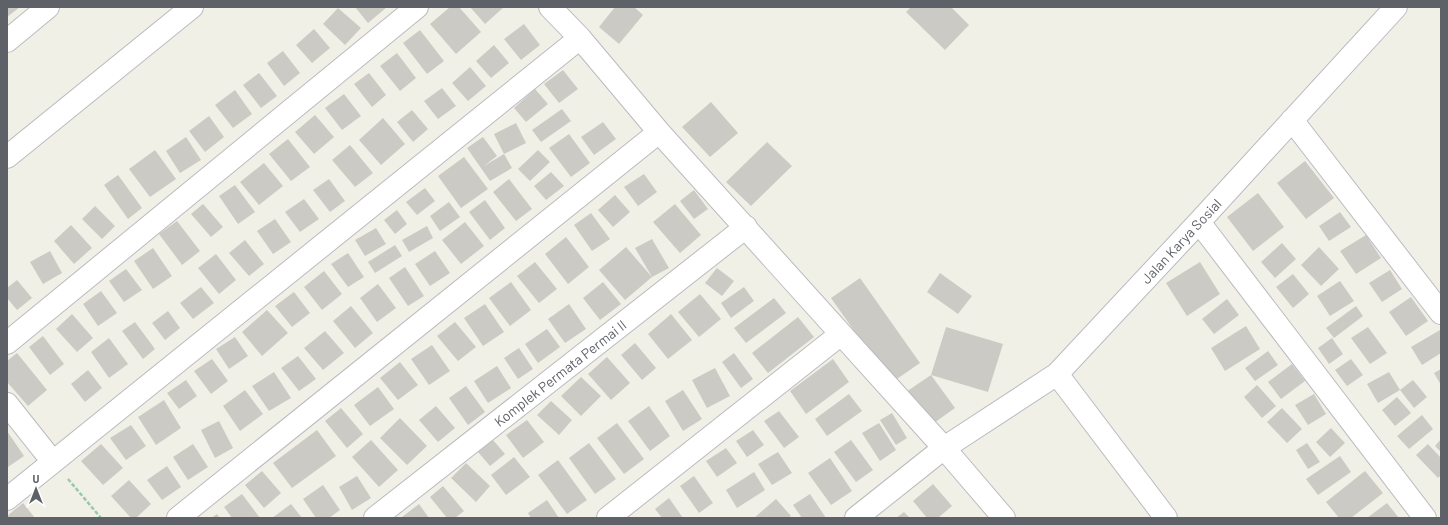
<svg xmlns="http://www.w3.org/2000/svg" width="1448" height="525" viewBox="0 0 1448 525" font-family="Barlow,sans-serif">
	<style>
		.building { fill: #cccac4 }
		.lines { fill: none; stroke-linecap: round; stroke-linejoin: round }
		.street-casing { stroke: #b9bbc1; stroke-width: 24 }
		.path { stroke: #9ac8ac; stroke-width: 2.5; stroke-dasharray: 4 2; stroke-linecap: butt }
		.street { stroke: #fff; stroke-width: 22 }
		.labels { text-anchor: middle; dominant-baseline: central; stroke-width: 3; stroke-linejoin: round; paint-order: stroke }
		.street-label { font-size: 14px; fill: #5e6168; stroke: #fff }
	</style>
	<rect width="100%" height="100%" fill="#f1f0e7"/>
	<path class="building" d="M7 7H20L7 17Z
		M355 7H387L368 23Z
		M450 7H459L481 32 456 54 430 24Z
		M470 7H504L485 24Z
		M615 7H634L643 15 619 44 599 27Z
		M911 7H951L969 25 945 50 906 12Z
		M338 8 361 28 345 45 323 24Z
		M524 24 540 45 521 60 504 39Z
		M314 29 330 48 312 63 296 45Z
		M420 30 444 61 427 74 403 43Z
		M494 45 509 63 491 78 476 61Z
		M283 51 300 73 284 86 267 63Z
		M397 53 416 78 400 91 380 66Z
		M470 67 486 86 468 101 452 83Z
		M563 70 578 89 559 103 544 84Z
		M259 73 277 96 261 108 243 85Z
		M369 73 386 95 372 107 354 84Z
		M442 88 456 106 438 119 424 101Z
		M535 89 548 104 526 122 514 108Z
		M235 90 252 114 233 128 215 105Z
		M344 94 361 116 342 130 325 108Z
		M711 102 738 133 710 157 682 127Z
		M562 109 571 121 541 142 532 130Z
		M412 110 428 129 413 142 397 122Z
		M315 115 334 137 314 154 295 132Z
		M209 116 224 137 205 152 189 131Z
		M383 118 405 144 381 165 359 140Z
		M603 122 616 139 594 155 581 137Z
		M516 123 526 143 504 154 494 134Z
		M569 134 590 163 571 177 549 148Z
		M186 137 201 160 180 173 166 151Z
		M483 137 497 156 484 166 504 154 512 168 490 181 467 148Z
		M288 139 310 167 291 181 269 154Z
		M767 142 792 166 751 206 726 182Z
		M350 145 373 173 355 187 332 160Z
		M155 150 176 179 150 197 129 169Z
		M538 150 550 162 530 181 518 169Z
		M464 157 488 189 461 208 438 176Z
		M1305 161 1334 198 1306 219 1277 183Z
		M264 163 283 186 259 205 240 182Z
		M551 172 564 186 546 200 534 186Z
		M644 174 657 192 638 206 624 187Z
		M118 175 142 208 128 219 104 185Z
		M329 179 345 201 330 212 313 190Z
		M509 179 532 209 516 221 493 192Z
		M235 185 255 212 238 224 219 196Z
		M425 188 435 201 417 215 406 202Z
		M694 190 708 209 694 219 680 201Z
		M1258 193 1284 227 1253 251 1227 217Z
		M615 195 630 212 613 227 598 210Z
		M304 199 319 219 300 232 285 212Z
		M485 200 505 228 490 240 469 212Z
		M449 202 460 217 440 231 430 216Z
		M203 204 223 227 211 237 191 214Z
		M675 204 701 235 680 253 653 222Z
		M95 206 115 226 102 239 82 219Z
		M397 210 407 224 395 234 384 220Z
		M1340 212 1351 227 1329 241 1319 226Z
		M591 213 610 239 592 251 574 225Z
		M275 219 291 242 273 254 257 231Z
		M177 221 200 251 182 265 159 234Z
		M465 222 484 246 461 264 442 240Z
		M71 225 92 248 74 264 54 241Z
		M427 226 433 238 409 252 402 240Z
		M376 228 386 244 365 256 355 240Z
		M1366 235 1381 258 1356 274 1340 251Z
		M566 237 589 267 568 284 545 254Z
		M652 239 669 268 652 277 635 248Z
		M245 240 264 264 249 276 229 253Z
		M1282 243 1296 259 1275 278 1261 262Z
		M395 245 402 256 375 273 368 262Z
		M626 247 652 277 625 300 599 270Z
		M1319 247 1339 269 1321 286 1301 265Z
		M153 248 172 276 153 289 134 261Z
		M50 251 62 273 43 284 30 262Z
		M435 251 450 273 430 286 415 264Z
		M348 253 364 277 348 287 331 264Z
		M216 254 236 280 219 294 198 268Z
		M535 262 557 289 539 303 517 276Z
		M1200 262 1220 294 1187 316 1166 283Z
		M405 267 424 296 408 306 389 278Z
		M717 268 734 281 722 296 705 283Z
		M126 269 142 290 124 302 109 281Z
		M1390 270 1402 289 1382 302 1369 283Z
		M324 271 342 294 322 310 304 287Z
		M940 273 972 296 958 314 927 292Z
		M1293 274 1309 294 1293 308 1276 287Z
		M860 278 920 363 891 383 831 298Z
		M17 280 32 298 17 310 7 298V288Z
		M1340 281 1354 301 1330 316 1317 296Z
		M511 282 531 310 510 326 489 298Z
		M603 282 621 304 600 320 583 298Z
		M378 284 396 308 377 322 360 298Z
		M201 287 214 303 193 319 180 303Z
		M744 287 754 301 731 318 721 303Z
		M101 291 117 313 98 326 83 304Z
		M294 292 310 313 292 327 275 306Z
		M700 294 721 319 699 337 678 312Z
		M1411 297 1428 321 1406 336 1389 312Z
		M774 298 786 313 746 343 734 328Z
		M1227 299 1239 315 1214 334 1202 319Z
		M485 304 504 332 483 346 464 318Z
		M569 304 586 329 565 343 548 319Z
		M351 306 373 333 355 348 333 321Z
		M1356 306 1363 316 1334 338 1326 328Z
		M267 310 288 333 262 356 242 332Z
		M168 311 180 328 165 340 152 323Z
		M72 314 93 338 77 352 56 329Z
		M671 314 692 340 668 359 648 334Z
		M798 317 814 337 768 373 752 353Z
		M135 322 155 349 143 359 122 331Z
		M455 322 476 347 458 361 437 336Z
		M1246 326 1260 349 1225 371 1211 348Z
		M946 327 1003 344 988 392 931 375Z
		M1368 327 1387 353 1370 364 1351 338Z
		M547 329 560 347 538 363 525 344Z
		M1440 330 1441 353 1422 365 1411 347Z
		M325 331 344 353 323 370 304 348Z
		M43 336 64 364 50 375 29 347Z
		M235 337 248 356 229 369 216 349Z
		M109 338 128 364 109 378 91 352Z
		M1332 338 1343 354 1329 364 1318 348Z
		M635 343 656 368 642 380 621 355Z
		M432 345 450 371 429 385 411 359Z
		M519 348 533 369 518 379 504 358Z
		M1268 351 1278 365 1255 381 1245 368Z
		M17 353 47 390 28 406 7 382V361Z
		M734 353 753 379 741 388 722 362Z
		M298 356 316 379 299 391 281 368Z
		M607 357 630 383 611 400 588 374Z
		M212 359 228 381 211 394 194 371Z
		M833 359 849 382 806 414 790 391Z
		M1351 359 1363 375 1347 386 1335 370Z
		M400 362 418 385 398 400 380 378Z
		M1292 364 1305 381 1281 399 1268 382Z
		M497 366 511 388 488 403 474 381Z
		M715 368 730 396 707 408 692 380Z
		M1441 369V385L1434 373Z
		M88 370 102 388 85 402 71 384Z
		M274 372 291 398 269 411 252 386Z
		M1389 372 1400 390 1413 380 1427 397 1414 408 1400 390 1378 403 1367 384Z
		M931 375 955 408 927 428 903 394Z
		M581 377 601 396 581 416 561 396Z
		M186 380 197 396 179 409 167 393Z
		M1257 385 1276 406 1262 418 1244 397Z
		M466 386 485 412 468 425 449 398Z
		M378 387 394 409 370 426 354 405Z
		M245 390 263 414 240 431 223 406Z
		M683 390 702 419 683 431 665 401Z
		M849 394 862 411 827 436 815 419Z
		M1314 394 1326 414 1308 425 1295 405Z
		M1397 397 1411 413 1395 426 1382 410Z
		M164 400 181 428 156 445 138 417Z
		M551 401 572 420 559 435 537 415Z
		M436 406 455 428 438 442 419 420Z
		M649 406 670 436 650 451 628 421Z
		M341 408 363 434 347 448 325 421Z
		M1282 408 1302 429 1287 443 1267 422Z
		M779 411 799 437 784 448 764 421Z
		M892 413 907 438 896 445 880 420Z
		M1422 415 1433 429 1409 449 1397 436Z
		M400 418 427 446 407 465 380 438Z
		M527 420 544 442 523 458 506 435Z
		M219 421 233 448 215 458 201 430Z
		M617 423 644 459 624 474 597 438Z
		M879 423 896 450 880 461 862 433Z
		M131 425 146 446 126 460 110 438Z
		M1331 428 1345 443 1330 457 1316 442Z
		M317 430 336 456 292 488 273 463Z
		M753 430 764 445 747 457 736 441Z
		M7 431 24 456 8 467 7 466Z
		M1441 439V452L1435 446Z
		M371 440 398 470 379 487 352 457Z
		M493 440 505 454 490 466 478 452Z
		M851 440 873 470 856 482 834 452Z
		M589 443 616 479 595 494 569 458Z
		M1307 443 1320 462 1308 469 1296 450Z
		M101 444 123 468 103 485 81 461Z
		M193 444 208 467 188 480 173 457Z
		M1428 444 1441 458V475L1438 478 1416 455Z
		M726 448 737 463 717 477 706 461Z
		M778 452 792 473 772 485 758 464Z
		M1340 456 1351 472 1318 495 1306 479Z
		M514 457 530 477 506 495 491 475Z
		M830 458 852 491 831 505 808 473Z
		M558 460 587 500 567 514 538 475Z
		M466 463 490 486 476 502 451 478Z
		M167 466 181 487 162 500 147 480Z
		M262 471 281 493 264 508 245 485Z
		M1365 471 1383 493 1351 518H1339L1326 502Z
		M754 472 765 490 737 508 726 490Z
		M357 476 371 498 352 510 339 487Z
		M694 476 713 503 699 513 680 486Z
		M129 480 151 504 136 518H131L111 496Z
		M933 484 952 506 938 518H927L913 501Z
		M323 485 340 510 329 518H316L303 499Z
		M443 486 464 511 455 518H447L430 497Z
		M242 494 260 518H232L224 507Z
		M810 494 826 518H802L793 505Z
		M669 498 683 518H662L655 509Z
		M776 499 791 516 788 518H754Z
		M547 500 559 518H531L528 513Z
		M23 503 35 518H7V516Z
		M1387 503 1399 518H1367Z
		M291 504 302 518H272Z
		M419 504 429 518H403L402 517Z
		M904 512 910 518H896Z
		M217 514 220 518H211Z"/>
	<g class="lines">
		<g class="street-casing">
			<path id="street" d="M550 7 580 38 659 132 944 448 1057 374 1199 222 1396 7
				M7 41 48 7
				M1292 120 1441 313
				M7 157 192 7
				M1199 222 1425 518
				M7 343 417 7
				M1057 374 1166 518
				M7 404 53 462
				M7 499 580 38
				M178 518 659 132
				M375 518 746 227
				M608 518 841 334
				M856 518 944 448 1004 518"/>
		</g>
		<path class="path" d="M68 479 101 518"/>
		<use href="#street" class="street"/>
	</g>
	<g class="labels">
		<g class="street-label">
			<text transform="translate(1181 241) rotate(-47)">Jalan Karya Sosial</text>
			<text transform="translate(560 373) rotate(-38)">Komplek Permata Permai II</text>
		</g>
	</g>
	<rect width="1448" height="525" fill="none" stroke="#5e6168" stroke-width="16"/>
	<g transform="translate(36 489)" stroke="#ffffff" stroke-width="3" paint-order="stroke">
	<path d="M0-3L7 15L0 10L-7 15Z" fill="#5e6168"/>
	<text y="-6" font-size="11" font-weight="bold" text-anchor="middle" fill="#5e6168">U</text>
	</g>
</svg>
